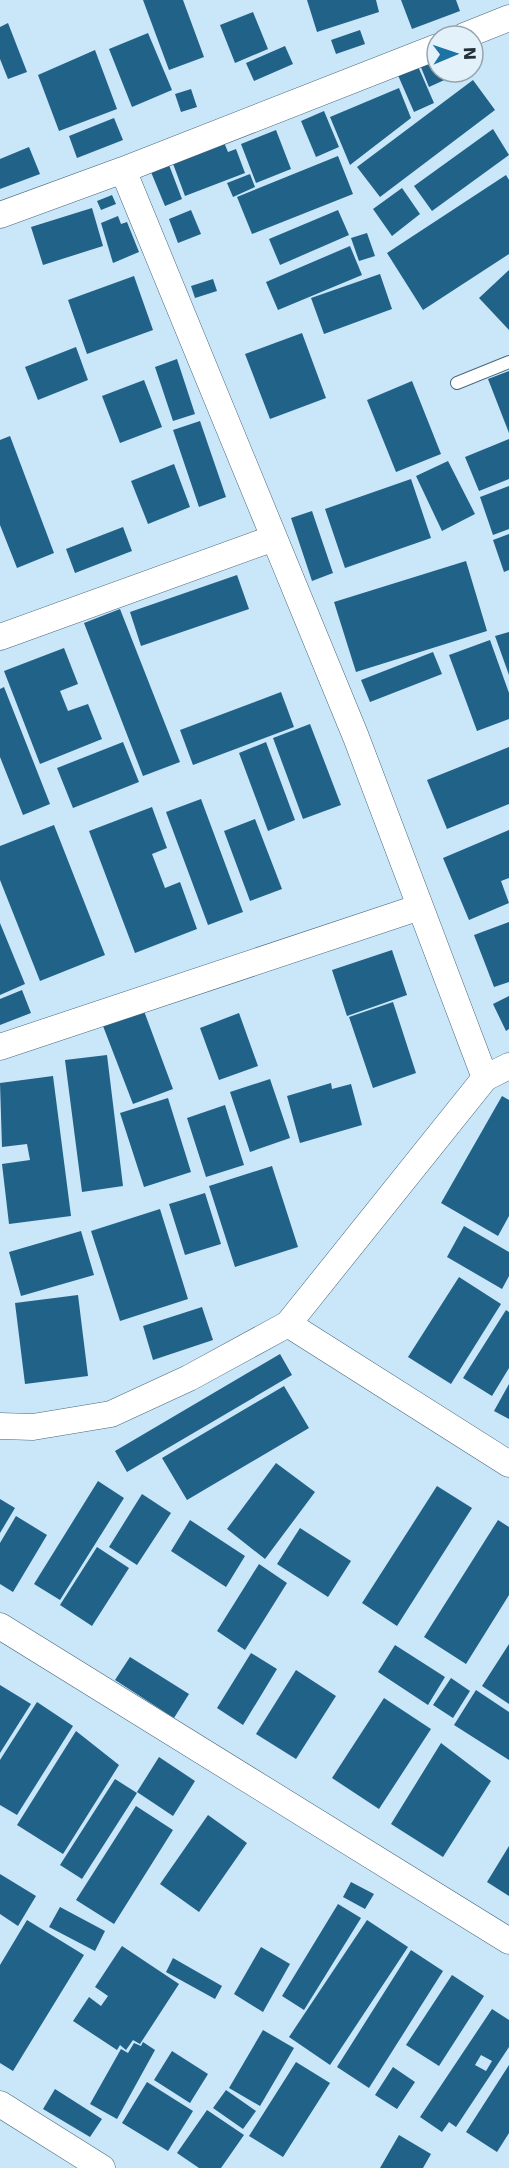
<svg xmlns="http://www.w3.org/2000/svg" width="509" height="2168" viewBox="0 0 509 2168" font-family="'DejaVu Sans',sans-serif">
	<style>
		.building { fill: #206288; fill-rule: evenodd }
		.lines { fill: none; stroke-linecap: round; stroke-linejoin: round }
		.service-casing { stroke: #49687d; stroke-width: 14 }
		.minor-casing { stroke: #49687d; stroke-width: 27 }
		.service { stroke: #fff; stroke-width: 12 }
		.minor { stroke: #fff; stroke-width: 26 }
	</style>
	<rect width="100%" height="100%" fill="#cae6f9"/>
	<path class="building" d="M143 0H183L204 57 169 70Z
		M307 0H376L379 12 317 32Z
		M401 0H456L460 11 412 29Z
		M253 12 268 49 235 63 220 25Z
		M8 23 27 72 8 79 0 59V27Z
		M360 30 365 44 336 54 331 40Z
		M148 33 172 90 132 107 109 49Z
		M285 46 293 64 254 81 246 63Z
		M95 50 117 109 59 131 38 75Z
		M437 51V72H462L429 87 418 60Z
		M417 64 434 103 414 112 397 73Z
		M473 80 495 110 380 197 357 167Z
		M399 88 411 118 350 165 330 117Z
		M191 89 197 107 181 112 175 94Z
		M324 111 339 147 316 157 301 121Z
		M114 118 123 140 77 158 69 136Z
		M493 129 509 155 432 211 414 186Z
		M276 130 291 169 256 183 241 144Z
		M223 140 228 152 236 149 245 173 185 196 172 161Z
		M29 147 40 174 0 189V159Z
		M338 156 353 194 252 234 237 197Z
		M169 165 182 199 165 206 151 172Z
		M250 174 255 187 233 197 227 183Z
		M506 175 509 180V254L423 310 387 253Z
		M402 188 420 214 392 236 373 209Z
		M112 195 116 204 101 210 97 201Z
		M92 208 103 246 43 265 31 227Z
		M191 210 201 234 178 243 169 219Z
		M338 210 349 235 280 265 269 239Z
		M118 216 121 224 127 222 139 252 113 263 101 223Z
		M367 233 375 256 359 261 351 238Z
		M350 246 362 275 278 310 266 282Z
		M509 270V330L479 298Z
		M380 274 392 309 324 334 311 298Z
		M134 276 153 330 87 354 68 300Z
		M213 279 217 291 195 298 191 286Z
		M302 333 326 398 270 419 245 354Z
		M76 347 88 380 38 400 25 367Z
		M177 359 195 414 173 421 155 367Z
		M509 371V433L488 379Z
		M144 380 162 427 120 443 102 396Z
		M412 381 441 454 396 472 367 400Z
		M200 421 226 497 199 507 173 430Z
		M10 436 54 553 17 568 0 525V440Z
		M509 439V479L479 491 465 457Z
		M448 461 475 514 442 531 416 476Z
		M174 464 190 507 148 524 131 481Z
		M411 479 431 538 345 568 325 509Z
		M509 486V529L493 535 480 497Z
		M312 511 333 573 312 581 291 518Z
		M123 527 132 551 75 573 66 549Z
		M509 534V570L504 572 493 540Z
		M466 561 487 631 356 672 334 602Z
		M237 575 249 609 141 646 130 612Z
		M120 609 180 762 143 776 84 623Z
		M509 632V675L495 636Z
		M490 640 509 693V719L477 731 449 655Z
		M64 648 78 684 60 691 68 711 88 704 102 739 40 764 4 671Z
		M433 652 442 674 370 702 361 680Z
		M4 687 50 804 23 815 0 757V689Z
		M281 692 294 727 193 765 180 730Z
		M310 724 341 805 303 819 273 738Z
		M123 742 139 782 73 808 57 768Z
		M266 742 295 820 268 831 239 753Z
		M509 747V804L447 829 427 780Z
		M201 799 243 912 208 925 166 812Z
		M152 807 167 848 152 854 165 888 180 882 197 929 135 953 89 831Z
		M255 819 282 889 250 901 224 831Z
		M54 825 105 955 40 981 0 880V846Z
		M509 830V878L501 881 509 903 469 920 443 858Z
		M509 922V982L494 987 474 935Z
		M0 923 25 984 0 995Z
		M392 950 407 995 347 1016 332 970Z
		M22 990 31 1013 0 1025V999Z
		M509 996V1029L506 1031 493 1004Z
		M393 1002 416 1073 373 1088 349 1017Z
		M144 1011 173 1089 133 1104 103 1026Z
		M239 1013 258 1066 219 1080 200 1028Z
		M107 1055 123 1186 82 1192 65 1060Z
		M53 1076 71 1216 9 1224 2 1164 30 1160 27 1144 2 1147 0 1083Z
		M270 1079 290 1138 250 1152 230 1092Z
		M331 1083 332 1089 351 1084 362 1125 300 1143 287 1096Z
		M502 1096 509 1100V1216L498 1236 441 1203Z
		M168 1098 191 1172 144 1187 120 1113Z
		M225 1105 244 1165 206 1177 187 1118Z
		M272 1166 298 1247 235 1267 209 1186Z
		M205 1193 221 1244 185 1255 169 1204Z
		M160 1209 188 1299 120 1321 91 1231Z
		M464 1226 509 1252V1276L502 1289 447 1257Z
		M81 1231 94 1275 21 1296 9 1252Z
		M459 1277 501 1304 451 1384 408 1357Z
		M78 1295 88 1376 25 1384 15 1303Z
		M202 1307 213 1340 153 1360 143 1326Z
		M506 1310 509 1312V1368L492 1396 463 1378Z
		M280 1354 292 1375 127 1472 115 1451Z
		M509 1384V1419L494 1411Z
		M284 1386 309 1428 187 1500 162 1458Z
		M276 1463 315 1492 265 1559 227 1529Z
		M98 1481 124 1498 60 1600 34 1584Z
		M437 1486 472 1508 397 1626 362 1603Z
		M142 1494 171 1513 137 1565 109 1547Z
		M0 1499 15 1508 0 1533Z
		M16 1516 47 1535 13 1592 0 1584V1543Z
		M190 1520 245 1556 226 1587 171 1551Z
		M498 1520 509 1527V1595L466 1664 424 1637Z
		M300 1528 351 1561 328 1597 277 1564Z
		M97 1547 129 1568 92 1626 60 1605Z
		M259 1564 287 1583 245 1650 217 1631Z
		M509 1644V1704L482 1686Z
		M395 1645 445 1677 428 1705 378 1672Z
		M251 1653 277 1669 243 1725 217 1708Z
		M130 1657 189 1694 174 1718 115 1680Z
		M296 1670 336 1696 296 1759 256 1734Z
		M451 1678 470 1691 453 1718 433 1705Z
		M0 1685 31 1704 0 1753Z
		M476 1690 509 1712V1760L454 1725Z
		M384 1698 431 1729 379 1809 332 1778Z
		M37 1702 73 1726 17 1815 0 1805V1760Z
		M76 1731 119 1765 63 1854 17 1825Z
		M441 1743 491 1781 443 1857 391 1824Z
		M159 1757 195 1781 173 1816 137 1792Z
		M115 1779 137 1793 82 1879 60 1865Z
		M136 1806 173 1830 114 1924 76 1900Z
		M208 1815 247 1843 199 1912 160 1884Z
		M509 1846V1896L487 1882Z
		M0 1874 36 1896 18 1926 0 1914Z
		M351 1882 374 1894 365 1909 343 1897Z
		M338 1904 361 1918 304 2010 282 1996Z
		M60 1907 105 1931 95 1951 49 1927Z
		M27 1920 84 1955 13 2071 0 2063V1965Z
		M367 1920 408 1947 330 2065 289 2037Z
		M122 1946 179 1984 140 2044 133 2040 126 2050 120 2045 117 2050 73 2021 89 1997 101 2006 108 1996 95 1987Z
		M261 1947 290 1964 263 2012 234 1994Z
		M411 1950 443 1971 369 2088 337 2067Z
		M173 1958 222 1986 215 1999 166 1972Z
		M452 1975 484 1996 439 2066 406 2045Z
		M492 2009 509 2020V2047L456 2127 449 2122 442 2132 420 2117ZM481 2055 492 2061 486 2071 475 2065Z
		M263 2030 294 2048 260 2106 229 2088Z
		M143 2042 155 2050 117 2119 90 2104 121 2049 128 2053 134 2043 141 2046Z
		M172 2051 208 2074 190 2103 154 2080Z
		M296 2062 330 2083 283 2157 249 2136Z
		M509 2065V2133L497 2152 466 2132Z
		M393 2067 415 2082 397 2109 375 2095Z
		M147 2082 193 2111 168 2151 122 2123Z
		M55 2089 102 2119 90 2137 43 2109Z
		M226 2090 256 2111 243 2129 213 2108Z
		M207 2110 244 2135 221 2168H199L177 2153Z
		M399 2135 431 2154 423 2168H380Z"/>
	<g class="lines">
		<g class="service-casing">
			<path id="service" d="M457 383 509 362"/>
		</g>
		<g class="minor-casing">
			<path id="minor" d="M464 36 509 18
				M123 170 356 737 485 1078
				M0 215 123 170 437 47
				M0 637 274 538
				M0 1047 420 907
				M288 1324 509 1464
				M0 1426 33 1427 111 1414 189 1378 288 1324 485 1078 509 1066
				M0 1626 509 1941
				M0 2104 102 2168"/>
		</g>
		<use href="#service" class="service"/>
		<use href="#minor" class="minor"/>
	</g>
	<g transform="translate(455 54) rotate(88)"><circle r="28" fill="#e3f1fb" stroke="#96a4ad" stroke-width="1.5"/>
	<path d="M0-4.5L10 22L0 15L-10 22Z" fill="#1d73a3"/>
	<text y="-9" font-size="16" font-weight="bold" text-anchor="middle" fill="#223039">N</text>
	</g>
</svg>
